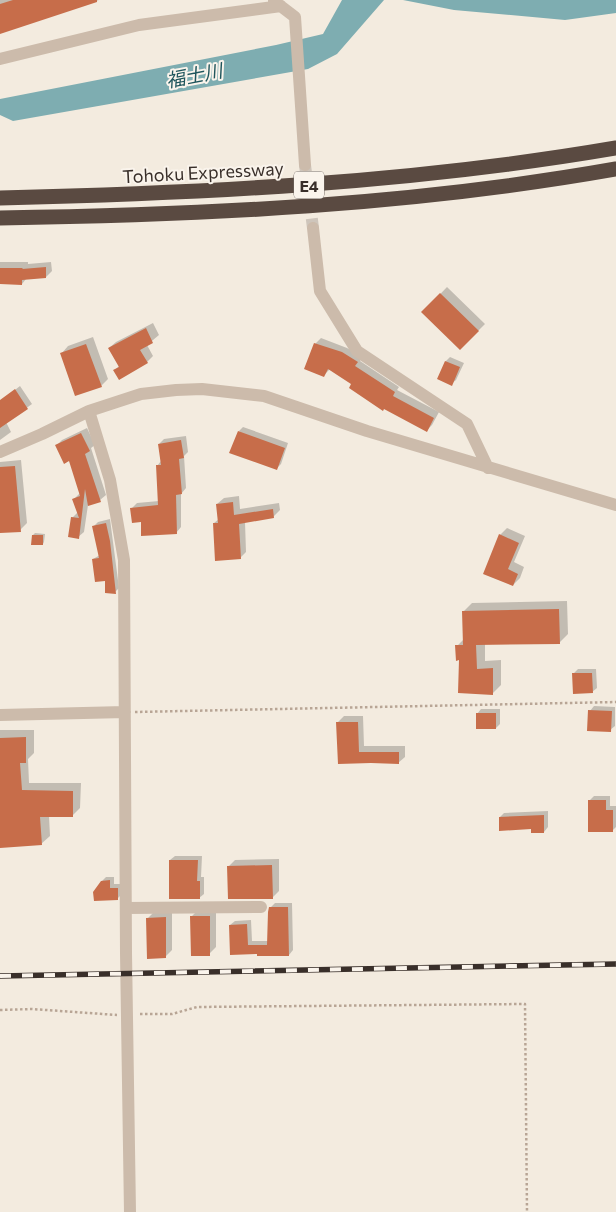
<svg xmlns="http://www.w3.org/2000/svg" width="616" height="1212" viewBox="0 0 616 1212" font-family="Commissioner,'Noto Sans JP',sans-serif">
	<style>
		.water { fill: #7eadb1 }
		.shadow { fill: #0003 }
		.building { fill: #c76d4a }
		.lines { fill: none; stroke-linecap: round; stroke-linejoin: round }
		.minor-tunnel { stroke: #cec5bb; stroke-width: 12; stroke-dasharray: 12 6; stroke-linecap: butt }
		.path { stroke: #b8a595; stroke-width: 2.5; stroke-dasharray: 2.5 2.5; stroke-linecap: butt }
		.minor { stroke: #ccbbab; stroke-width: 12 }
		.highway { stroke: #5a4a41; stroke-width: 15 }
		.rail-casing { stroke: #392f2a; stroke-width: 5.5 }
		.rail { stroke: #faf4ec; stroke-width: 4; stroke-dasharray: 11; stroke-linecap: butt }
		.labels { text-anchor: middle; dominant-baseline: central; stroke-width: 4; stroke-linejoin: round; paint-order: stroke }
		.shield { fill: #faf4ec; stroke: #736a64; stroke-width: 1 }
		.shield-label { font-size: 16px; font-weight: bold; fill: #392f2a }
		.street-label { font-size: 18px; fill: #392f2a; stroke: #faf4ec }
		.water-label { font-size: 19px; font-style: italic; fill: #1f555c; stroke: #faf4ec }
	</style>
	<rect width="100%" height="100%" fill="#f3ebdf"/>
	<path class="water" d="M342 0H384L337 54 308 69 13 121 0 115V99L276 45 323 34Z
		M403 0H616V13L565 20 454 10Z"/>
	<path class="shadow" d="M0 0H99L0 33Z
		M0 262H28V264L51 262 52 271 46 277 26 279 22 284 0 283Z
		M447 287 485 324 460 349 423 312Z
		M153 323 159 335 147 345 153 356 147 362 115 370 119 366 109 348 116 342Z
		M93 337 108 379 101 386 62 353 68 346Z
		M321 338 347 348 362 357 360 361 399 387 397 390 439 412 432 425 427 430 330 369 324 375 315 344Z
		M450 357 464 363 456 380 451 384 438 378 446 361Z
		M20 386 32 404 14 417 2 400Z
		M4 418 11 432 0 440V419Z
		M243 427 288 443 281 464 276 469 239 431Z
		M87 428 95 445 91 448 106 495 100 500 88 505 84 532 78 537 72 518 78 512 74 499 80 493 70 460 56 446 62 440Z
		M186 436 188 452 184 456 186 488 181 494V527L176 533 142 521 132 508 137 503 159 501 157 466 161 461 159 444 164 439Z
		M21 460 27 523 20 530 0 532V462Z
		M239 496 240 509 279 503 280 510 273 517 245 522 246 552 240 558 214 523 219 519 217 504 224 498Z
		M110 519 119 588 115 592 93 559 100 555 94 526 98 522Z
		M507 528 525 536 514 562 524 567 520 578 513 585 485 573 500 535Z
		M35 533 45 534 44 542 43 544 33 535Z
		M567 601 568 634 559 643 485 644V661L501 660V685L493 693 461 659 457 646 464 639V611L472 603Z
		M578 669H596L597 688 592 692 573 674Z
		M594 706 615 707V726L610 730 590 711Z
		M481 709H500V724L496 728 477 714Z
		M344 716H363L364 746H405V757L398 763H339L337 723Z
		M0 730H34V753L28 759 29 783H81L80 808 72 816H49L50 836 41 844 0 846Z
		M594 796H610V806H616V827L612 831 590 800Z
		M548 811V827L544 832 500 817 504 813Z
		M175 856H202L201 877H204V894L199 898 170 860Z
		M279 859V891L272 898 228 867 235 860Z
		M106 877H114V884H121V895L117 899 102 881Z
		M275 903H292L293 950 289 955 258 953 231 954 230 925 235 921 251 920 252 941H268L270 908Z
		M199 909H216V947L209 954 192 916Z
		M155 911H172V950L165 957 148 918Z"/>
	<path class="building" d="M13 0H97V2L0 34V4Z
		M46 267V278L22 280V285L0 284V268H23L22 269Z
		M440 293 479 331 460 350 421 312Z
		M146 328 153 343 140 350 148 363 119 380 113 370 119 367 108 348Z
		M314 343 342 352 358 362 355 366 395 392 393 396 434 418 427 432 384 409 383 411 349 388 351 384 328 369 324 377 304 369Z
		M86 344 102 387 75 396 60 353Z
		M445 361 460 367 452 386 437 379Z
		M15 389 28 409 0 428V400Z
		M238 431 285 448 277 470 229 453Z
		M81 433 90 451 85 454 101 502 88 506 85 489 79 539 68 537 71 517 79 518 72 499 80 496 69 461 64 464 55 445Z
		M181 440 184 458 179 459 182 494 176 495 177 534 141 536V522L132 523 130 508 158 505 156 465H161L158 444Z
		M15 466 21 532 0 533V467Z
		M233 502 234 515 273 509 274 518 239 524 241 559 215 561 213 523H218L216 504Z
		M106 523 110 541 116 594 105 593V581L95 582 92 559 99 558 92 526Z
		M499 534 519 543 508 569 518 574 513 586 483 574Z
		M32 535H43V545H31Z
		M559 609 560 644 476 645 477 669 493 668V695L458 693 459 660 456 661 455 645H463L462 611Z
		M572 673H592L593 693 573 694Z
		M588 710 612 711 611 732 587 731Z
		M476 713H496V729H476Z
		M336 722H358L359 752H399V764L371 763 338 764Z
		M26 737V763H20L22 790 73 791V817H40L42 845 0 848V738Z
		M588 800H606V810H613V832H588Z
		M544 815V833H531V829L499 831V817Z
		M169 860H198L197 881H200V899H169Z
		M272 865 273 899H228L227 866Z
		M110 880V888H118V900L94 901 93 892 101 881Z
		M269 907H288L289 956H257V954L230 955 229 925 247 924 248 945H267L268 912Z
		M190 916H210V956H191Z
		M166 917V958L147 959 146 918Z"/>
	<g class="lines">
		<path class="minor-tunnel" d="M305 165 313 228"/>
		<path class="path" d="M135 712 616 702
			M0 1010 32 1009 117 1015
			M140 1014H172L197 1007 525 1004 527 1212"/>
		<path class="minor" d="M274 1 295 17 305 165
			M0 59 139 25 281 6
			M313 228 320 291 357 351 467 424 488 468
			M89 411 110 480 124 560 126 953 130 1212
			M0 452 42 434 89 411 141 394 176 390 202 389 264 396 367 431 616 505
			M0 715 125 712
			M126 908 261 907"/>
		<path class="highway" d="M0 198C206 193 412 183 616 148
			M0 218C206 215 413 205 616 169"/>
		<g class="rail-casing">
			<path id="rail" d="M0 976 616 964"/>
		</g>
		<use href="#rail" class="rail"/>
	</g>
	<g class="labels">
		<rect class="shield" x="294" y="171.5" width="30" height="27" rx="4"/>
		<g class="shield-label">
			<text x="309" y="185">E4</text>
		</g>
		<g class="street-label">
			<text transform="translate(203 172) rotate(-3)">Tohoku Expressway</text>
		</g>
		<g class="water-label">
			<text transform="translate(194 75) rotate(-11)">福士川</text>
		</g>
	</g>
</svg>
